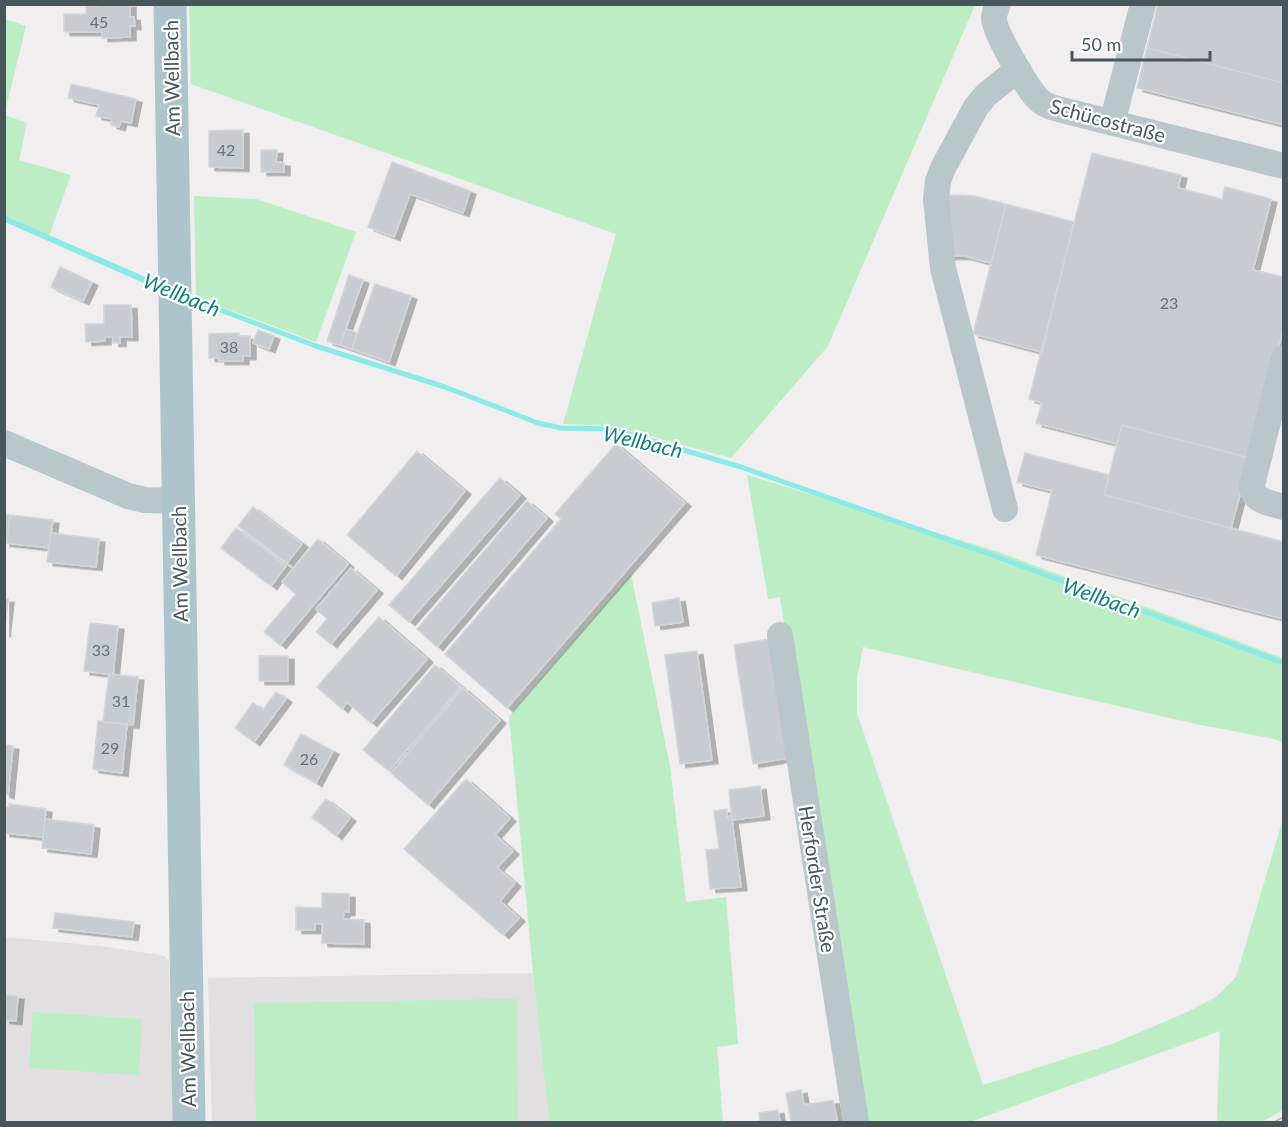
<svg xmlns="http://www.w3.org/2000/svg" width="1288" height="1127" viewBox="0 0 1288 1127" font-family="Lato,sans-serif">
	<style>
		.education { fill: #e1dfdf }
		.green { fill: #bdedc4 }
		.water { fill: #8be9e6 }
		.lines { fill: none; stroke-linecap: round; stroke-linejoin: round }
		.stream { stroke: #8be9e6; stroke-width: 5 }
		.building { fill: #c8ccd0; stroke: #d2d6d9; stroke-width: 1.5; filter: url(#shadow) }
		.minor { stroke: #b9c6ca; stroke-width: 26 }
		.major { stroke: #aec4cc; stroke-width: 33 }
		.tram { stroke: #b0b5b8; stroke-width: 1.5 }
		.labels { text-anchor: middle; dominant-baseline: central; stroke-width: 4.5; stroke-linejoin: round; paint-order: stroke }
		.number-label { font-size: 16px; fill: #667478 }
		.street-label { font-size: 20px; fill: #46565a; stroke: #fff }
		.water-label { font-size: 21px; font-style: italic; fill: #107f7c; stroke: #fff }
	</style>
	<defs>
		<filter id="shadow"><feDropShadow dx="6" dy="3.5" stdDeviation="0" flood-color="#0004"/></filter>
	</defs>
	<rect width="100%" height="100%" fill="#f0eeee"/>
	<path class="education" d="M4 937 100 946 160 955 165 956 169 961 173 1122H5Z
		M533 973 549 1122H212L208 978Z"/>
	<path class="green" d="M189 5V4L975 5 828 346 731 458 613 426 563 424 616 234 191 84Z
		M5 19 26 26 5 112 4 19Z
		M5 115 27 123 19 160 71 175 49 236 5 216Z
		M194 196 256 199 356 232 316 342 241 314 196 299Z
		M747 475 996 551 1283 658V743L1275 739 1196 724 863 647 857 678V713L983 1085 1112 1044 1185 1013 1216 997 1236 977 1283 819V1110L1262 1122H1217L1220 1031 970 1122H861L780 597 768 599Z
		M631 574 670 766 686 902 726 897 738 1044 717 1047 723 1122H549L533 973 509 716Z
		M517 999 518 1122H256L254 1003Z
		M33 1012 142 1019 139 1075 29 1068Z"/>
	<path class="water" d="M5 216 155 281V288L5 222Z"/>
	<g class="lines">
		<path class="stream" d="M186 297 316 346 445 387 538 423 561 428 612 429 741 467 995 556 1284 663"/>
	</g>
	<path class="building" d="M100 4H130V17H134L135 26H130V37L102 38V32H64V14H86V6H100Z
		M1158 4H1284V83L1147 48Z
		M1147 48 1284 83V125L1137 88Z
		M71 84 136 99 131 123 121 121 119 127 111 125 112 119 96 116 99 105 68 98Z
		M243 130V168L209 167V131Z
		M261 150H277L276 162 284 163V172H261Z
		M1092 153 1181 175 1178 188 1222 199 1225 187 1271 199 1253 270 1284 277V326L1250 458 1122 425 1117 444 1036 423 1042 403 1029 399Z
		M392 162 470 191 463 213 410 194 394 237 368 227Z
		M958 195 975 196 1006 204 991 263 965 256H949L943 196Z
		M1006 204 1074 222 1042 352 973 334Z
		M60 267 92 282 83 301 51 287Z
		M349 275 363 280 340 345 327 341Z
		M375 284 411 296 389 362 352 349Z
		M104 305H131L132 337H120V343H113V337H105V341L86 342 85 324H104Z
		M346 329 357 333 352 349 340 345Z
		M258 330 274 336 269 349 253 343Z
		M239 333V336H250V356H243V361H219V358H209V334Z
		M1122 425 1250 458 1231 528 1104 495Z
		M616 444 685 503 507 708 445 654 561 519 555 514Z
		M417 451 465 491 396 576 347 535Z
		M1025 453 1109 475 1104 495 1284 542V619L1036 555 1052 491 1017 482Z
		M500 478 520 495 409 622 389 605Z
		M527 501 547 518 437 647 417 629Z
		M253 507 302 544 287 563 238 526Z
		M4 514 10 515 7 543H4Z
		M10 515 53 520 49 548 7 543Z
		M236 528 286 566 271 586 221 548Z
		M51 533 99 539 96 567 47 562Z
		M318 539 348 564 280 645 264 632 296 594 282 582Z
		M351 568 377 590 331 644 316 632 327 619 316 609Z
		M679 598 683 622 655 626 652 603Z
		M4 599H8L4 634Z
		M379 617 427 659 371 723 347 702 342 709 317 687Z
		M90 623 118 626 113 675 84 671Z
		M769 639 788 758 753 764 734 645Z
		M697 651 712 760 680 764 665 655Z
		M259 656H288V681H259Z
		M435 665 461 687 389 771 363 750Z
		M109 674 138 677 133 725 103 722Z
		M463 688 500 720 428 805 391 773Z
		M276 692 286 699 254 742 235 728 253 703 263 710Z
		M98 721 127 724 122 773 93 769Z
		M301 734 333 751 316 783 284 765Z
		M4 745 13 746 8 795 4 794Z
		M466 779 510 818 495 835 513 851 497 868 515 883 500 901 519 918 503 935 404 849Z
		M760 786 764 816 732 820 729 790Z
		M326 799 350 818 336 836 312 817Z
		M9 804 46 809 43 837 4 833V807H9Z
		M727 809V817L732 816V820L741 887 710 889 706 850 719 849 714 811Z
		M45 819 94 825 91 854 42 848Z
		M322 893 349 894V912H344L343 919 364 920V944L322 943V924H315V930H296V907L322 908Z
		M55 913 134 922 132 937 53 928Z
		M4 995 18 996 16 1021 4 1020Z
		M801 1090 804 1105 833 1100 837 1120 829 1122H791L786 1093Z
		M778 1110 780 1122H760L759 1113Z"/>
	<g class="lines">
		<path class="minor" d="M998 4C996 9 994 14 994 18 994 32 1027 87 1037 98 1042 104 1050 107 1058 109L1284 166
			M1112 123 1143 4
			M1284 358 1252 485C1252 502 1271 503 1284 507
			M4 443 128 496 145 500 178 501
			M1005 509 943 268 936 199 938 181 943 168 976 107 986 95 1018 69
			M780 635 856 1122"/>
		<path class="major" d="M170 4 189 1122"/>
		<path class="tram" d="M1274 1122 1284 1117"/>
	</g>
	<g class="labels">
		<g class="number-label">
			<text x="99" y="21">45</text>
			<text x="226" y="149">42</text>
			<text x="1169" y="302">23</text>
			<text x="229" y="346">38</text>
			<text x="101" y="649">33</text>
			<text x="121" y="700">31</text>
			<text x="110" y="747">29</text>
			<text x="309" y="758">26</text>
		</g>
		<g class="street-label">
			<text transform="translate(171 78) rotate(-91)">Am Wellbach</text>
			<text transform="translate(1108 120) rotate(15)">Schücostraße</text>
			<text transform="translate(179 564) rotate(-91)">Am Wellbach</text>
			<text transform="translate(818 879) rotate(81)">Herforder Straße</text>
			<text transform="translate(187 1049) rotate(-91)">Am Wellbach</text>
		</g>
		<g class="water-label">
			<text transform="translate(182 294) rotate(22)">Wellbach</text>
			<text transform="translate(643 441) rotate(13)">Wellbach</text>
			<text transform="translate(1102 597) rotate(20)">Wellbach</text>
		</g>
	</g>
	<rect width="1288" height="1127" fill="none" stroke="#46565a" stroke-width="12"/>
	<path d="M1072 51v9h138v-9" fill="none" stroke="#46565a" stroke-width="3"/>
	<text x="1081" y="51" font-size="18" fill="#46565a" stroke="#ffffff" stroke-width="4.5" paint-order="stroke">50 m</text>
</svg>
